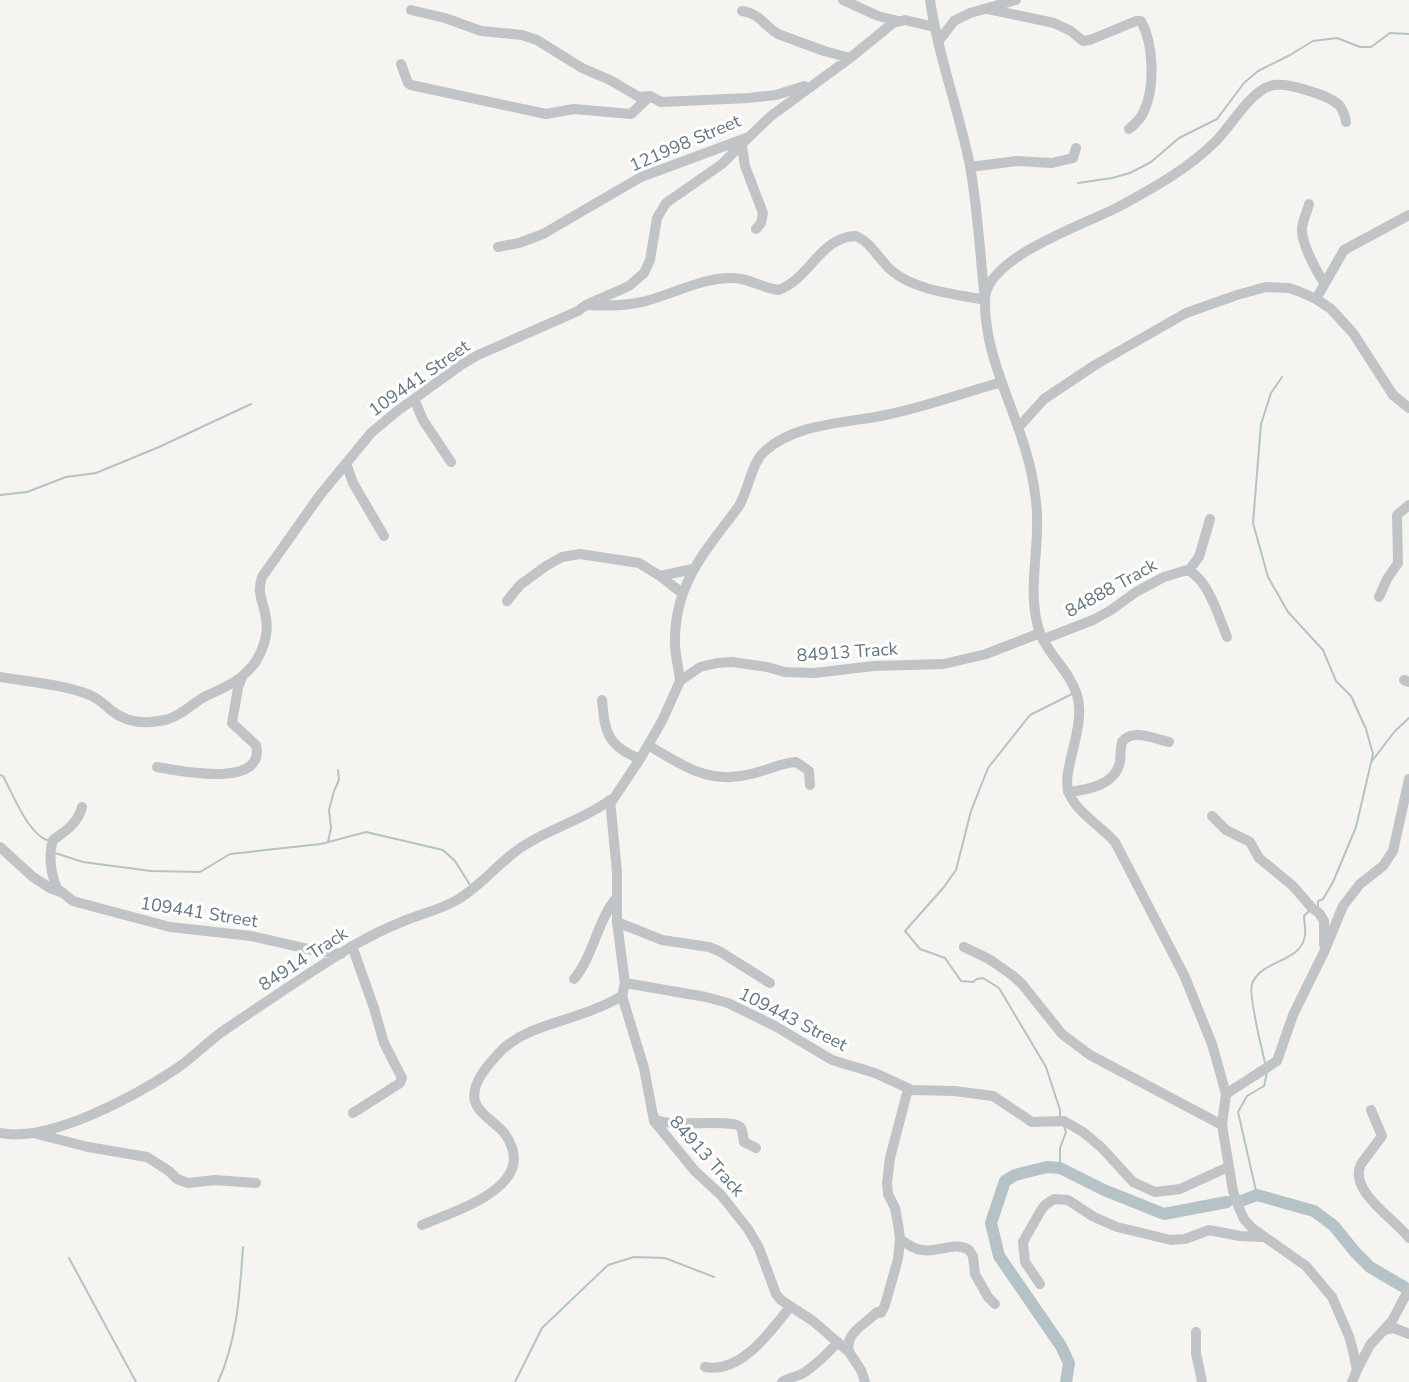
<svg xmlns="http://www.w3.org/2000/svg" width="1409" height="1382" viewBox="0 0 1409 1382" font-family="'Nunito Sans',sans-serif">
	<style>
		.lines { fill: none; stroke-linecap: round; stroke-linejoin: round }
		.stream { stroke: #b5c3c6; stroke-width: 2 }
		.river { stroke: #b5c3c6; stroke-width: 12 }
		.minor { stroke: #c0c4c7; stroke-width: 10 }
		.labels { text-anchor: middle; dominant-baseline: central; stroke-width: 6; stroke-linejoin: round; paint-order: stroke }
		.street-label { font-size: 18px; fill: #637682; stroke: #fff }
	</style>
	<rect width="100%" height="100%" fill="#f5f4f0"/>
	<g class="lines">
		<path class="stream" d="M1078 183 1112 178 1130 173 1151 162 1179 138 1217 119 1244 83 1258 71 1290 55 1313 41 1337 38 1360 47H1371L1390 33 1409 34
			M1282 377 1271 393 1261 424 1253 523 1268 577 1288 612 1323 650 1336 681 1351 696 1366 729 1373 754 1356 827 1333 882 1323 899 1318 901V907
			M0 495 27 492 66 477 96 473 159 447 251 404
			M1372 761 1395 731 1409 718
			M0 775 3 776C13 794 29 837 50 841
			M328 842 331 828 329 810 334 791 339 780 338 770
			M55 853 83 862 151 871 200 872 230 854 321 844 366 832 443 850 455 861 470 885
			M1265 1063C1262 1049 1248 995 1252 984 1261 959 1302 963 1305 935 1306 929 1304 922 1304 916L1310 910
			M1060 1117V1110L1046 1067 999 988 983 978 977 979 973 982 961 981 945 958 920 949 905 931 944 887 956 870 971 811 988 768 1030 715 1072 694
			M1060 1168V1148L1066 1132 1064 1126
			M1257 1195 1238 1112 1247 1096 1264 1086 1267 1072
			M69 1258 136 1382
			M218 1382C237 1341 240 1292 243 1247
			M515 1382 542 1328 608 1265 634 1257 665 1258 714 1277"/>
		<path class="river" d="M1241 1201 1257 1195 1314 1211 1334 1226 1355 1252 1370 1267 1404 1287
			M1066 1382 1069 1363 1061 1346 999 1256 991 1223 1005 1181 1015 1175 1047 1167 1060 1168 1104 1190 1164 1214 1227 1202"/>
		<path class="minor" d="M843 0 878 16 898 21
			M930 0C938 56 959 110 970 166 978 210 980 256 985 300 984 353 1012 402 1026 452 1031 468 1034 485 1036 501 1042 544 1025 591 1040 633 1048 655 1070 671 1077 695 1087 727 1060 772 1069 793 1077 813 1101 826 1115 842L1184 975 1212 1044 1226 1094 1222 1125 1233 1191 1239 1208 1244 1219 1252 1228 1306 1266 1332 1297 1349 1336 1353 1351 1357 1370 1352 1382
			M988 9 1054 23 1071 31 1083 41 1090 40 1136 21H1141C1154 44 1155 88 1144 111 1141 119 1135 124 1129 129
			M411 10 445 18 481 31 522 35 537 40 582 68 610 80 639 97 650 96 661 102 749 98 776 95 804 86
			M742 11C761 14 763 25 778 34L824 51 850 58
			M938 42 954 21 970 13 1016 0
			M401 64 408 83 411 85 546 114 574 109 631 114 650 96
			M742 146 745 166 763 213 761 223 756 229
			M970 167 1017 161 1052 163 1073 158 1076 148
			M1309 204C1307 212 1303 220 1302 228 1301 243 1316 270 1324 283
			M498 247 519 243 543 234 641 177 749 137 771 116 850 58 893 23 905 20 934 27
			M1316 299 1344 250 1409 215
			M588 304 629 286 644 273 650 260 657 218 666 203 722 164 749 137
			M414 399 423 420 451 462
			M1018 428 1044 399 1095 365 1186 313 1237 295 1266 287 1289 288 1298 291 1316 299 1331 309 1353 333 1393 395 1409 408
			M346 463 353 483 384 536
			M1189 570 1199 557 1210 519
			M660 576 693 569
			M1379 597 1387 579 1398 563 1397 515 1409 505
			M507 601 520 585 546 566 562 557 580 554 639 563 660 576 682 593
			M1044 639 1093 620 1111 610 1136 592 1164 577 1187 570C1207 577 1219 617 1227 637
			M0 677C30 682 62 684 90 695 99 699 105 705 112 711 127 723 147 724 165 720 182 716 193 702 208 695 231 685 253 674 262 649 267 637 268 625 265 613 262 599 257 592 262 577L320 495 371 433 396 412 461 365 478 355 578 311 586 305C605 306 624 306 642 302 671 295 703 277 733 278 749 278 762 288 778 290 809 280 821 236 856 236 872 243 879 260 892 271 916 291 955 294 985 300 985 256 1090 223 1122 205 1155 187 1189 168 1216 141 1231 126 1249 93 1270 86 1285 81 1328 95 1339 105 1343 110 1345 116 1346 122
			M1404 680 1409 682
			M680 681C679 668 675 656 675 643 674 583 706 551 739 506 748 491 752 462 764 452 794 423 847 423 886 415 925 407 963 393 1002 382
			M602 700C605 732 607 746 640 759
			M648 745C683 766 709 785 751 774 766 771 780 763 796 762L809 771 810 785
			M157 767C181 771 266 789 256 745L232 723 238 688 242 677
			M1068 792C1088 790 1115 785 1120 762 1121 755 1120 749 1122 742 1132 728 1155 739 1169 742
			M610 800 617 872V922L625 983 622 996 644 1068 654 1121 695 1171 721 1195 748 1229 759 1248 776 1294 781 1300 813 1321 849 1352 861 1370 865 1382
			M1212 816 1226 830 1250 842 1259 858 1293 886 1312 908 1319 913 1324 921V944
			M0 847 33 877 50 888 63 893 73 901 80 903 170 927 251 936 317 951 341 954
			M62 892 57 889C51 873 48 855 53 840 66 831 78 823 82 807
			M617 922 662 940 709 947 719 951 770 983
			M352 946 374 1008 384 1043 402 1078 400 1083 353 1113
			M964 947 989 959 1012 975 1022 984 1062 1034 1090 1055 1222 1125
			M574 979C594 955 597 921 617 897
			M625 983 706 997 728 1003 775 1026 832 1060 875 1073 912 1090 954 1091 993 1096 1032 1122 1064 1121 1083 1132 1102 1148 1133 1182 1155 1192 1180 1189 1228 1167
			M1226 1094 1277 1061 1293 1015 1324 952 1343 906 1360 884 1383 866 1393 851 1409 779
			M1371 1110 1382 1136 1361 1164C1348 1191 1395 1219 1409 1238
			M654 1116 655 1119C672 1129 734 1117 741 1128 743 1132 743 1138 744 1142L756 1148
			M0 1133C50 1143 135 1096 176 1069 194 1057 208 1041 226 1029 268 1001 308 973 351 947 368 937 386 928 404 921 421 914 439 910 455 901 479 888 496 865 519 849 547 829 582 821 610 800L612 801 640 759 662 721 680 681 700 667 717 663 732 662 767 667 785 672 814 673 874 666 944 664 986 654 1040 633
			M37 1134 88 1147 147 1157 169 1171 177 1179 188 1183 215 1180 256 1183
			M422 1225C457 1210 541 1186 505 1134 497 1123 478 1114 475 1101 470 1084 491 1061 502 1050 525 1027 568 1021 597 1008 606 1005 614 1000 622 996
			M900 1239C907 1244 913 1249 922 1250 938 1253 954 1241 969 1250L973 1256 975 1274 988 1297 995 1304
			M1040 1284 1025 1262 1023 1242 1040 1212 1045 1205 1054 1199 1068 1200 1094 1217 1117 1227 1171 1240 1185 1239 1209 1230 1240 1236 1263 1237
			M1384 1330 1394 1328 1409 1334
			M1196 1332V1353L1202 1382
			M849 1352C844 1333 866 1324 877 1312L881 1313 885 1305 898 1259 900 1239 898 1224 895 1208 888 1194 887 1183 890 1158 908 1089
			M705 1367C741 1374 770 1332 790 1307
			M1357 1370 1370 1345 1392 1321 1409 1289
			M782 1382C789 1377 798 1377 805 1372 817 1364 828 1353 838 1342"/>
	</g>
	<g class="labels">
		<g class="street-label">
			<text transform="translate(685 143) rotate(-23)">121998 Street</text>
			<text transform="translate(419 378) rotate(-35)">109441 Street</text>
			<text transform="translate(1111 588) rotate(-29)">84888 Track</text>
			<text transform="translate(847 652) rotate(-4)">84913 Track</text>
			<text transform="translate(199 912) rotate(9)">109441 Street</text>
			<text transform="translate(303 959) rotate(-33)">84914 Track</text>
			<text transform="translate(793 1019) rotate(27)">109443 Street</text>
			<text transform="translate(707 1156) rotate(48)">84913 Track</text>
		</g>
	</g>
</svg>
